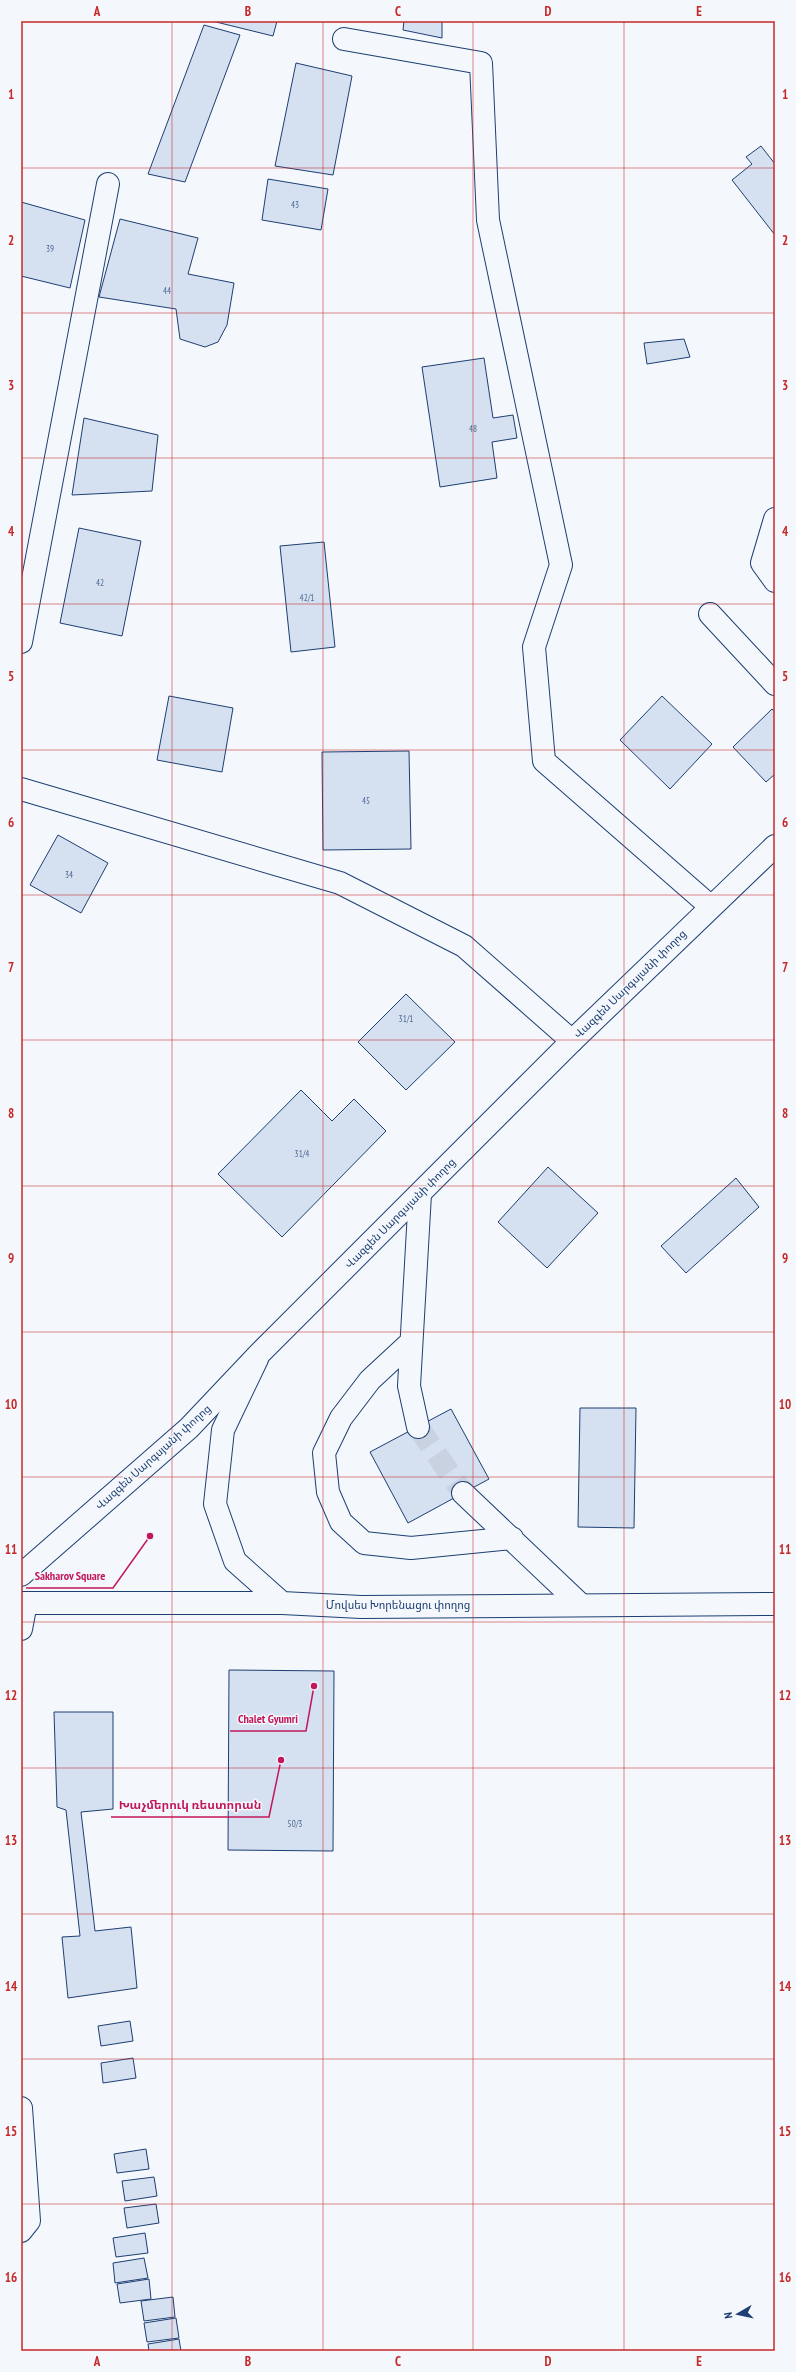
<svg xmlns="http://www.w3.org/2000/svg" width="796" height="2372" viewBox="0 0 796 2372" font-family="'PT Sans Narrow','Noto Sans Armenian',sans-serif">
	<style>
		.building { fill: #d5e0f0; stroke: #1d3f73 }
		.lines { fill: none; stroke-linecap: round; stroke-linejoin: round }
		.minor-tunnel { stroke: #c9d2e0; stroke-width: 22; stroke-dasharray: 22 11; stroke-linecap: butt }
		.minor-casing { stroke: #1d3f73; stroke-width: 24 }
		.major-casing { stroke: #1d3f73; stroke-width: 24 }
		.highway-casing { stroke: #1d3f73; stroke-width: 24 }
		.minor { stroke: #f4f7fb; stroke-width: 22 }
		.major { stroke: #f4f7fb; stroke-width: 22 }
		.highway { stroke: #f4f7fb; stroke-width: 22 }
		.grid { fill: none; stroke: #c62828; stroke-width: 1; stroke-opacity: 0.55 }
		.labels { text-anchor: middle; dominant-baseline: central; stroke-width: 3; stroke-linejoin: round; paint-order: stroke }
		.number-label { font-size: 9px; fill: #4b6792 }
		.street-label { font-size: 11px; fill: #1d3f73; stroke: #f4f7fb }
		.leader { fill: none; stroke: #c2185b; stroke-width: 1.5 }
		.callout-dot { fill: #c2185b; stroke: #f4f7fb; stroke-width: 1.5 }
		.callout-label { font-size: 12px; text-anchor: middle; font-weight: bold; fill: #c2185b; stroke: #f4f7fb; stroke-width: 3; stroke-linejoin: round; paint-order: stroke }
		.neatline { fill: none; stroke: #c62828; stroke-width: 1.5 }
		.grid-label { font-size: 13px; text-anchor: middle; font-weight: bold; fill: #c62828 }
	</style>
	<rect width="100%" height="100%" fill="#f4f7fb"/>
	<path class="building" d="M212 21H277L273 36Z
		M404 21H442V38L403 30Z
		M204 25 240 35 185 182 148 174Z
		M296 63 352 76 333 175 275 166Z
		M761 146 775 164V235L732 180 752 164 746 157Z
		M268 179 328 189 321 230 262 220Z
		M21 202 85 220 70 288 21 276Z
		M120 219 198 238 188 274 234 283 227 325 218 342 205 347 180 339 176 309 99 297Z
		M684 339 690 357 647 364 644 343Z
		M484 358 493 418 513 415 517 438 492 442 497 478 440 487 422 367Z
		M84 418 158 435 152 491 72 495Z
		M79 528 141 541 122 636 60 623Z
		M324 542 335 647 291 652 280 546Z
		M169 696 233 708 222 772 157 760Z
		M662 696 712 744 670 789 620 740Z
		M772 709 775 712V774L766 782 733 747Z
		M409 751 411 849 323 850 322 752Z
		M58 835 108 863 81 913 30 885Z
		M406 994 455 1042 406 1090 358 1042Z
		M301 1090 332 1121 354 1099 386 1131 282 1237 218 1174Z
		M548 1167 598 1213 547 1268 498 1222Z
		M736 1178 759 1207 686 1273 661 1246Z
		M580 1408H636L634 1528 578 1527Z
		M451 1409 489 1479 408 1523 370 1452Z
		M229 1670 334 1671 333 1851 228 1850Z
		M54 1712H113V1809L81 1812 95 1931 131 1927 137 1988 68 1998 62 1937 80 1936 66 1810 57 1807Z
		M130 2021 133 2041 101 2046 98 2026Z
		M133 2058 136 2078 103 2083 101 2063Z
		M146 2149 149 2169 117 2173 114 2154Z
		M154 2177 157 2196 125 2201 122 2181Z
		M156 2204 159 2223 127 2228 124 2208Z
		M145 2233 148 2253 116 2257 113 2238Z
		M144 2258 148 2278 115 2283 113 2263Z
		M149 2279 151 2299 120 2303 117 2284Z
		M173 2297 175 2317 144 2321 141 2301Z
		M176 2318 179 2338 147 2342 144 2323Z
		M179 2339 181 2351H149L148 2344Z"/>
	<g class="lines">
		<path class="minor-tunnel" d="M418 1427 463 1493"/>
		<g class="minor-casing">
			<path id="minor" d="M344 39 481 63 488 220 561 565 534 647 544 761 710 906
				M775 519 762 563 775 581
				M710 614 775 684
				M21 642 108 184
				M21 789 340 883 464 946 572 1041
				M411 1342 370 1380 341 1418 324 1453 328 1492 341 1522 364 1543 411 1548 512 1538
				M418 1427 409 1386 420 1194
				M463 1493 581 1605
				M21 1629 26 1603
				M21 2108 29 2221 21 2231"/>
		</g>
		<g class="major-casing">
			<path id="major" d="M257 1359 223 1430 215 1504 235 1561 282 1603
				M21 1603H282L361 1607 775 1604"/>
		</g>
		<g class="highway-casing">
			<path id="highway" d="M21 1575 189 1428 259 1354 572 1041 775 846"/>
		</g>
		<use href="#minor" class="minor"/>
		<use href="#major" class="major"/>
		<use href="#highway" class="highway"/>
	</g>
	<path class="grid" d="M172 21V2351M323 21V2351M473 21V2351M624 21V2351M21 168H775M21 313H775M21 458H775M21 604H775M21 750H775M21 895H775M21 1040H775M21 1186H775M21 1332H775M21 1477H775M21 1622H775M21 1768H775M21 1914H775M21 2059H775M21 2204H775"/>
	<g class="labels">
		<g class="number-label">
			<text x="295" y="204">43</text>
			<text x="50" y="248">39</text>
			<text x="167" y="290">44</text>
			<text x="473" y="428">48</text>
			<text x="100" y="582">42</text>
			<text x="307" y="597">42/1</text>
			<text x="366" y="800">45</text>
			<text x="69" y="874">34</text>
			<text x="406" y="1018">31/1</text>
			<text x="302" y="1153">31/4</text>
			<text x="295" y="1823">50/3</text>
		</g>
		<g class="street-label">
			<text transform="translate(630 984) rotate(-44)">Վազգեն Սարգսյանի փողոց</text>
			<text transform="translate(400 1213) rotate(-45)">Վազգեն Սարգսյանի փողոց</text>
			<text transform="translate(153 1457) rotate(-42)">Վազգեն Սարգսյանի փողոց</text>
			<text x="398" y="1605">Մովսես Խորենացու փողոց</text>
		</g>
	</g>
	<path class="leader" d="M150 1536L113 1588H26M314 1686L306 1731H230M281 1760L269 1817H111"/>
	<g class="callout-dot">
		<circle cx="150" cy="1536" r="4"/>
		<circle cx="314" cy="1686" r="4"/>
		<circle cx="281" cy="1760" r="4"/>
	</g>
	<g class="callout-label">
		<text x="70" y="1580">Sakharov Square</text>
		<text x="268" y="1723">Chalet Gyumri</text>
		<text x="190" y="1809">Խաչմերուկ ռեստորան</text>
	</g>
	<rect width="796" height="2372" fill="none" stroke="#f4f7fb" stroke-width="44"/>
	<g transform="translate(738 2314) rotate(261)" stroke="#f4f7fb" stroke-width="3" paint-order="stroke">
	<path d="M0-3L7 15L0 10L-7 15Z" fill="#1d3f73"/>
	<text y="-6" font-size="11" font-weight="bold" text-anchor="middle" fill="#1d3f73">N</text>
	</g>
	<rect x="22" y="22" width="752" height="2328" class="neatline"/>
	<g class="grid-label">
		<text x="97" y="16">A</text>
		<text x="248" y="16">B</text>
		<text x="398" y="16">C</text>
		<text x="548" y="16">D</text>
		<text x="699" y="16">E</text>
		<text x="11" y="99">1</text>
		<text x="785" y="99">1</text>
		<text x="11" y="245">2</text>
		<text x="785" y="245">2</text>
		<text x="11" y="390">3</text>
		<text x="785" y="390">3</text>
		<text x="11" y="536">4</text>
		<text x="785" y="536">4</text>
		<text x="11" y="681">5</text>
		<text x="785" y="681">5</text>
		<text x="11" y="827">6</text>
		<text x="785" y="827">6</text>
		<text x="11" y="972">7</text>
		<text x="785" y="972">7</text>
		<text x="11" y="1118">8</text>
		<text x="785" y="1118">8</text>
		<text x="11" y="1263">9</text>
		<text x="785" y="1263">9</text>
		<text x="11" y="1409">10</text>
		<text x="785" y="1409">10</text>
		<text x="11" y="1554">11</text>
		<text x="785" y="1554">11</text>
		<text x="11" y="1700">12</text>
		<text x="785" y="1700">12</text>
		<text x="11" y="1845">13</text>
		<text x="785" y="1845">13</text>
		<text x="11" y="1991">14</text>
		<text x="785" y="1991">14</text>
		<text x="11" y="2136">15</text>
		<text x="785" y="2136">15</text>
		<text x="11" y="2282">16</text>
		<text x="785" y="2282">16</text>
		<text x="97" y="2366">A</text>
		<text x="248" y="2366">B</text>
		<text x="398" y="2366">C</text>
		<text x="548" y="2366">D</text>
		<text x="699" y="2366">E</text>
	</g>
</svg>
